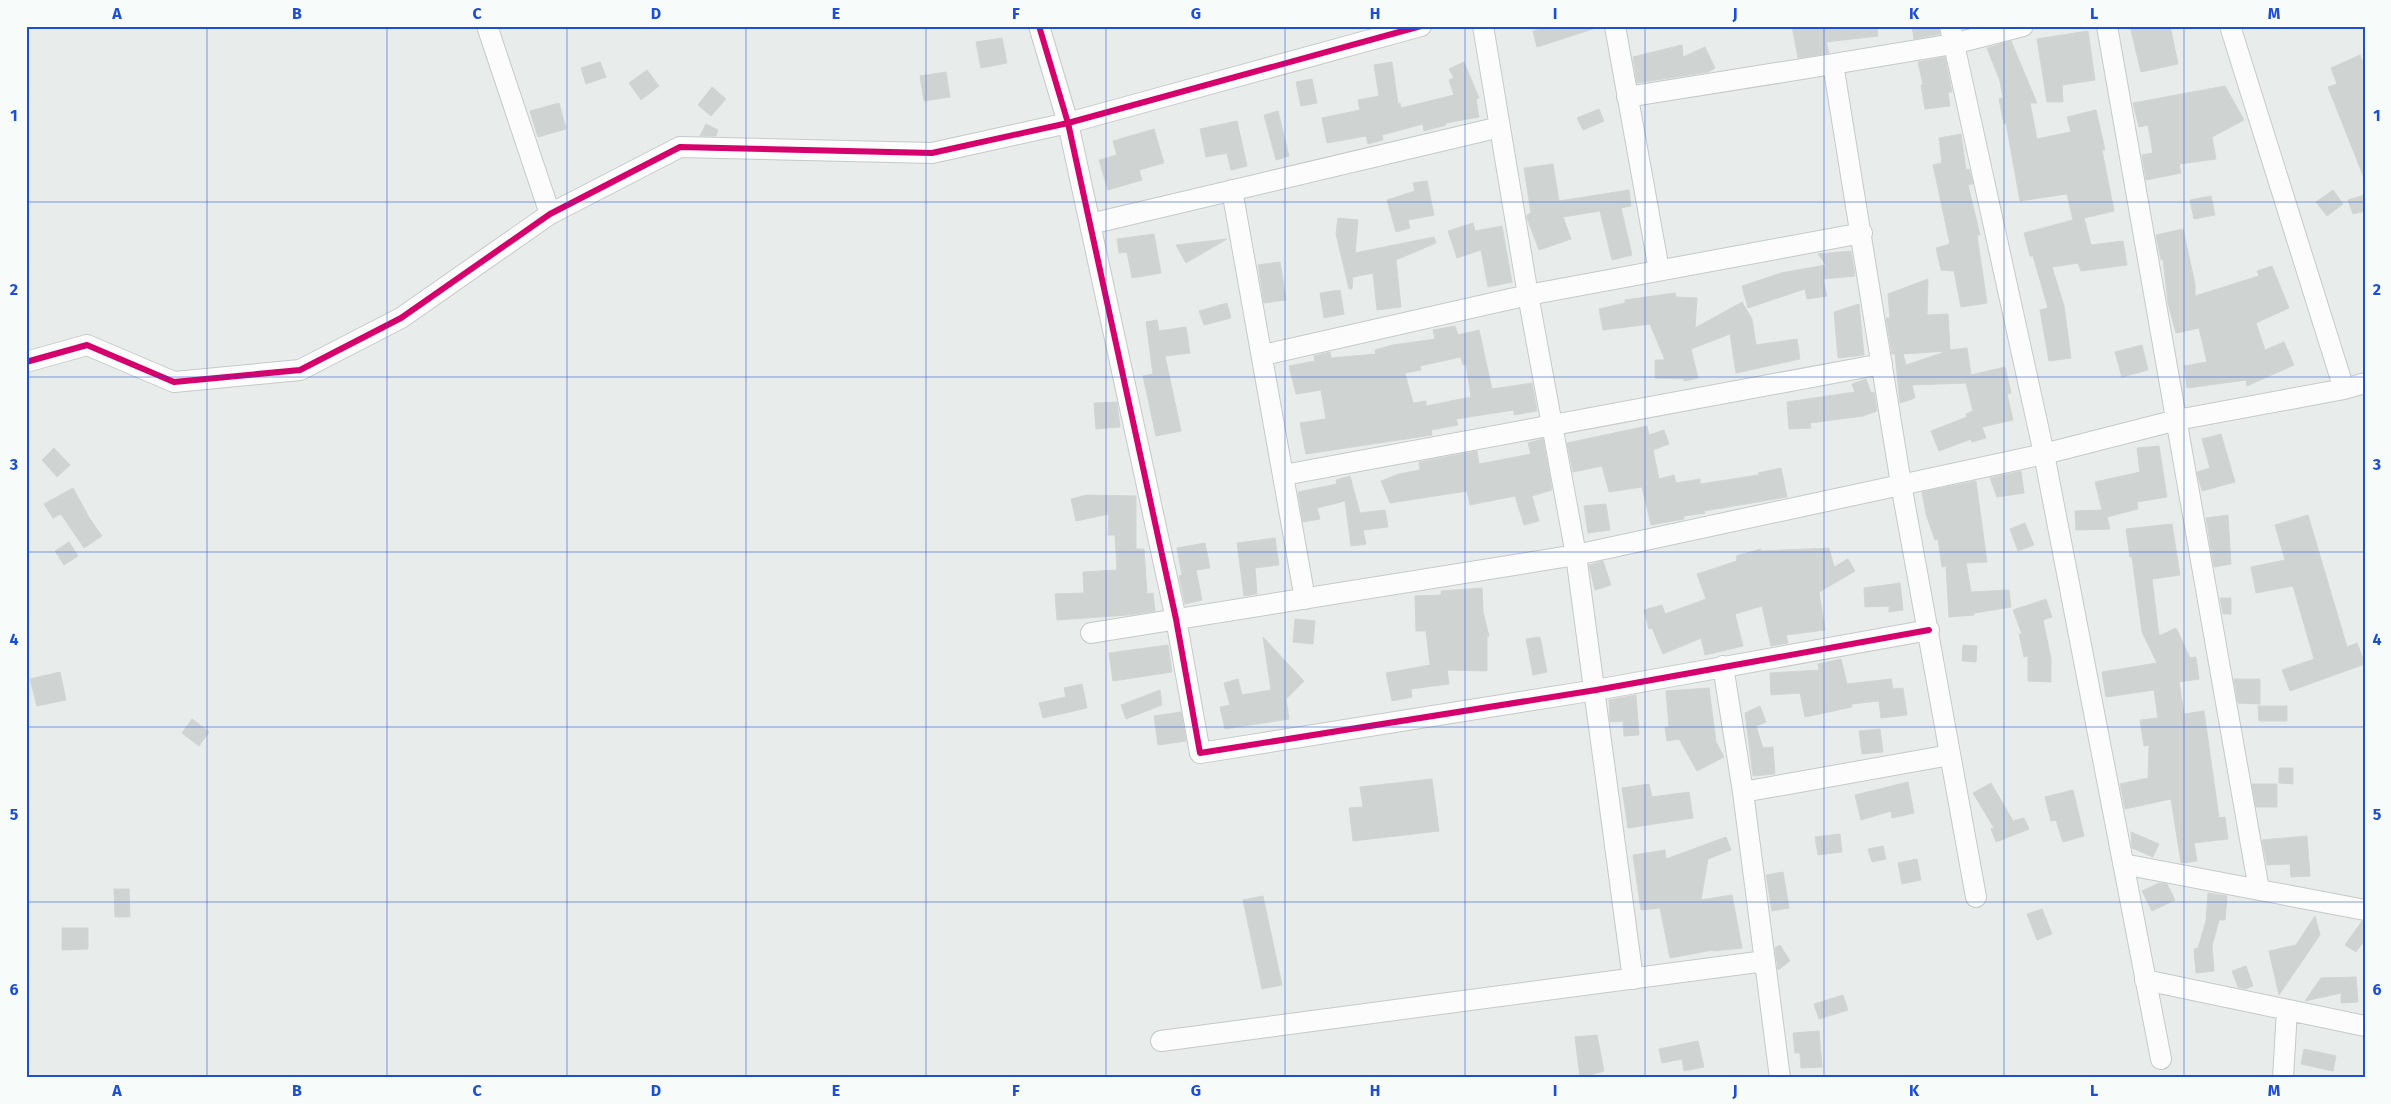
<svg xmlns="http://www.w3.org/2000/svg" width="2391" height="1104" viewBox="0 0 2391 1104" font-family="'Fira Sans',sans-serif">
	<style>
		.building { fill: #cfd4d2; stroke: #d1d6d4; fill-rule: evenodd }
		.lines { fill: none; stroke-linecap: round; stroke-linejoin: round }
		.minor-casing { stroke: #c5cac8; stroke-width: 22 }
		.minor { stroke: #fcfcfc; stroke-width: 20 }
		.cycleway-casing { stroke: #f7fbf9; stroke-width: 9 }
		.cycleway { stroke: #d6006c; stroke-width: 6 }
		.grid { fill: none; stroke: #1d4ed8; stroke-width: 1; stroke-opacity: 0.55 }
		.neatline { fill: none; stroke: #1d4ed8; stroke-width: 2 }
		.grid-label { font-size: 16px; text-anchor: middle; font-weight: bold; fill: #1d4ed8 }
	</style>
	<rect width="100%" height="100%" fill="#e8edeb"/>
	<path class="building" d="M1552 26H1592L1593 29 1537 47 1533 31Z
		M1792 26H1877L1878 36 1826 42 1829 53 1798 58Z
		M1912 26H1938L1940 34 1914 39Z
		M2130 26H2170L2178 64 2141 72Z
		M2088 31 2095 80 2062 85 2063 102H2047L2037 39Z
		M1002 38 1007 63 981 68 976 42Z
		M2011 41 2037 103H2030L2037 139 2071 132 2067 117 2096 110 2105 150H2102L2114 211 2084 218 2091 245 2123 241 2127 265 2081 271 2078 263 2052 267 2064 306 2071 358 2049 361 2040 310 2048 308 2033 256H2030L2024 233 2073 220 2067 194 2020 201 2006 123 2004 124 1999 99 2003 98 2000 81 1987 48Z
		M1682 45 1683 57 1705 47 1715 68 1708 72 1637 83 1633 57Z
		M2360 55 2365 66 2364 178 2328 87 2337 84 2331 68Z
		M1945 57 1952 92H1948L1950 106 1925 109 1921 85H1923L1918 62Z
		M600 62 606 77 586 84 581 68Z
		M1392 62 1398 104 1400 103 1401 108 1454 95 1449 80 1454 78 1449 69 1464 62 1479 98 1476 99 1479 117 1446 123V125L1424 131 1423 124 1382 135 1383 140 1368 144 1366 136 1327 143 1322 118 1360 110 1358 100 1379 96 1374 65Z
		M647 70 659 86 641 100 629 83Z
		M946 72 950 97 924 101 920 76Z
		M1312 79 1317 103 1301 106 1296 82Z
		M2225 86 2244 120 2212 137 2216 159 2179 164 2181 173 2146 180 2142 155 2153 153 2148 125 2139 127 2133 103Z
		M712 87 726 99 711 116 698 105Z
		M559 103 566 129 538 137 530 111Z
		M1599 109 1604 121 1583 130 1577 118Z
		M1278 111 1289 156 1276 160 1264 115Z
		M1237 121 1247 166 1231 170 1227 153 1206 157 1200 129Z
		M706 124 718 130 716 136H700Z
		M1154 129 1164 163 1139 170 1142 180 1108 190 1099 160 1117 155 1113 141Z
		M1961 134 1966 170 1969 169 1973 184 1968 185 1980 235H1977L1987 303 1961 307 1954 271 1941 270 1936 248 1950 244 1933 165 1942 163 1939 138Z
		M1553 164 1559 201 1629 190 1631 206 1621 208 1632 255 1612 260 1600 211 1563 217 1571 239 1539 250 1527 218V215L1531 213 1524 168Z
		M1427 181 1434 215 1408 220 1410 228 1396 232 1387 200 1415 191 1413 183Z
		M2333 190 2343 204 2327 216 2316 202Z
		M2365 195V211L2353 214 2348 200Z
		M2211 196 2215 215 2194 219 2190 200Z
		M1338 218 1358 220 1355 253 1434 237 1436 243 1396 260 1401 307 1377 310 1373 273 1353 277 1352 289H1349L1336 234Z
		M1473 223 1475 231 1502 226 1512 282 1488 287 1481 250 1457 258 1448 231Z
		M2183 229 2195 284V296L2259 276 2257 271 2272 266 2289 308 2256 323 2265 350 2284 342 2294 365 2247 386 2246 380 2187 388 2184 366 2207 362 2199 328 2176 333 2168 303 2163 259 2161 260 2156 235Z
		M1154 234 1161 273 1132 278 1127 252 1119 253 1117 239Z
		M1227 239 1186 263 1176 245Z
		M1851 251 1855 276 1823 279 1827 296 1807 299 1805 289 1748 308 1742 286 1781 273 1826 265 1818 254Z
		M1280 262 1286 300 1264 303 1258 265Z
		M1928 279 1927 315 1948 314 1950 350 1967 348 1971 375 2005 367 2011 393 2007 394 2013 420 1982 427 1986 438 1972 442 1971 439 1939 451 1931 431 1967 417 1966 414 1973 411 1966 383 1912 385 1915 398 1900 403 1895 354H1892L1886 318H1890L1888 294ZM1942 351V353L1906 365 1903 354 1946 351Z
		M1340 290 1344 314 1324 318 1320 293Z
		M1675 293 1676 297 1697 298 1695 328 1742 302 1752 319 1756 345 1797 339 1800 359 1736 373 1730 334 1691 349 1698 378 1684 381V379L1655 378V360H1665L1650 324 1603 330 1599 309 1625 303V300Z
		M1227 303 1231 318 1204 325 1199 311Z
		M1859 304 1864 355 1838 358 1834 312Z
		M1157 320 1159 331 1186 327 1190 353 1165 356 1181 431 1156 436 1143 376 1153 374 1146 322Z
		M1455 326 1458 335 1479 330 1492 389 1532 383 1537 411 1514 415V410L1456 419 1458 425 1431 430 1432 435 1306 454 1300 423 1326 419 1321 390 1296 394 1289 366 1315 361 1314 356 1330 352 1331 358 1376 354 1375 350 1393 345 1435 339 1433 330ZM1461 357 1463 365 1466 364 1471 397 1426 406V401L1413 403 1405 373 1421 370 1420 366Z
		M2142 345 2148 370 2122 377 2115 352Z
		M1866 379 1871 393 1874 392 1877 411 1863 416 1810 423 1811 428 1789 429 1787 402 1855 392 1852 384Z
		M1117 402 1120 427 1096 429 1094 403Z
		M1647 426 1649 435 1664 430 1669 444 1653 450 1659 479 1674 475 1676 483 1700 479V484L1759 475 1758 473 1781 468 1787 497 1704 511 1705 513 1684 516V519L1651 525 1642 487 1609 492 1602 466 1573 472 1567 443Z
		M2221 434 2235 482 2202 491 2197 472 2210 468 2202 439Z
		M1543 439 1552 490 1532 496 1539 521 1524 525 1515 496 1470 505 1467 491 1390 503 1381 481 1399 474 1420 470 1419 462 1477 451 1479 464 1531 454 1528 443Z
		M2159 446 2167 497 2137 502 2138 509 2107 517 2110 529 2076 530 2075 511 2102 510 2095 482 2140 472 2137 448Z
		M54 448 70 465 57 477 42 460Z
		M2021 471 2024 493 1997 497 1990 478Z
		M1350 476 1360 513 1385 510 1388 527 1363 530 1366 544 1351 546 1345 501 1317 508 1320 519 1303 522 1298 492 1337 484 1336 480Z
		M1976 481 1987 562 1966 563 1971 592 2009 590 2011 607 1974 613V615L1949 617 1946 566 1942 567 1938 539 1935 540 1926 514 1922 492Z
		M73 488 90 519 102 536 84 548 61 514 53 518 44 504Z
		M1087 495 1136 496V549H1144L1147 594 1153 593 1155 611 1128 615 1057 620 1055 594 1084 593 1083 572 1117 570 1115 535H1108L1109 514 1076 521 1071 499Z
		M1606 504 1610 530 1588 533 1584 506Z
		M2228 515 2231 564 2214 567 2206 518Z
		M2308 515 2347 647 2357 643 2365 664 2290 691 2282 670 2314 659 2293 586 2256 593 2251 567 2285 560 2275 525Z
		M2025 523 2034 545 2018 551 2010 529Z
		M2172 524 2180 575 2152 579 2159 636 2176 628 2190 658 2196 657 2199 679 2179 682 2184 714 2204 711 2219 818 2225 817 2228 839 2194 843 2197 861 2181 863 2171 799 2125 809 2120 784 2148 778 2149 745 2144 746 2140 720 2158 718 2154 690 2106 697 2102 672 2157 663 2142 632 2132 557H2130L2126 529Z
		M1275 538 1279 565 1255 568 1257 594 1244 596 1237 543Z
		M69 542 78 556 64 565 55 551Z
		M1205 543 1210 568 1196 570 1202 600 1185 604 1179 576 1182 575 1177 548Z
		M1829 548 1834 567 1848 559 1855 571 1819 592 1825 630 1786 635 1788 643 1771 646 1762 606 1735 614 1743 646 1705 655 1701 638 1663 654 1652 628 1649 629 1644 610 1662 605 1665 614 1706 599 1697 574 1737 561 1736 556 1761 549V551Z
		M1603 561 1611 585 1595 590 1589 565Z
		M1900 583 1903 610 1889 612V606L1865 607 1864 588Z
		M1482 588 1483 612 1489 636 1487 637V671L1447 670 1449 684 1411 689 1412 697 1392 701 1386 673 1430 665 1426 631H1416L1415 596 1441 595V591Z
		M2220 598H2231V614H2223Z
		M2046 599 2052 617 2043 620 2051 659V682L2028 681V656L2024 657 2019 634H2022L2013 610Z
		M1295 619 1315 621 1313 644 1293 642Z
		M1263 637 1304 681 1286 699 1289 719 1225 729 1220 707 1230 705 1224 683 1238 679 1242 695 1271 690Z
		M1540 637 1547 672 1533 675 1526 639Z
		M1168 645 1172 672 1113 681 1109 653Z
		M1963 645 1977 646 1976 662 1962 661Z
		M1841 659 1847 684 1891 679 1893 689 1903 688 1907 715 1881 718 1879 701 1851 704 1852 707 1805 717 1800 693 1771 695 1770 673 1819 670 1818 664Z
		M60 672 66 700 37 706 30 679Z
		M2234 679H2260V704L2238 703Z
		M1082 684 1087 708 1043 718 1039 703 1066 697 1064 688Z
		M1709 688 1716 742 1724 757 1697 771 1679 739 1667 741 1665 727H1669L1666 691Z
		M1160 690 1162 705 1126 719 1121 705Z
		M1636 695 1639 735 1624 736 1623 721 1610 722 1609 700Z
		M1760 706 1766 722 1756 726 1763 748 1773 747 1775 774 1753 776 1745 713Z
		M2258 706H2287V721H2259Z
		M1181 712 1186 741 1158 745 1154 716Z
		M192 719 209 732 199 746 182 733Z
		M1880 729 1883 752 1862 754 1859 731Z
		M2279 768H2293V784L2279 783Z
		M1432 779 1439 831 1353 841 1349 808 1363 807 1360 787Z
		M1908 782 1914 813 1892 818 1891 811 1861 820 1855 795Z
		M1991 783 2013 821 2024 818 2029 829 1996 842 1991 829 1994 828 1973 793Z
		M1649 784 1652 797 1689 792 1693 818 1628 828 1622 788Z
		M2252 784H2277V807H2256Z
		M2073 790 2084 836 2063 842 2056 820 2051 821 2045 797Z
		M2131 832 2159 844 2153 857 2132 848Z
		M1840 834 1842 852 1818 855 1815 837Z
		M2307 836 2310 876 2291 877 2290 864 2267 865 2262 840Z
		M1726 837 1731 850 1708 859 1701 900 1732 895 1742 948 1713 951V950L1670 958 1660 908 1641 910 1633 855 1665 850 1666 859Z
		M1883 846 1886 859 1872 862 1868 849Z
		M1917 859 1921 880 1902 884 1898 863Z
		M1783 872 1789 908 1772 911 1766 875Z
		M2159 883 2167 884 2175 900 2152 911 2142 891Z
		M114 889H129L130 917H115Z
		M2208 893 2227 896 2225 920H2219L2212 946 2214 971 2196 973 2194 949 2198 948 2206 921Z
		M1263 896 1282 985 1262 989 1243 900Z
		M2042 909 2052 934 2037 940 2027 914Z
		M2315 916 2320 935 2279 995 2269 951 2296 945Z
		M2362 921 2365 922V940L2356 952 2345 945Z
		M62 928H88V949L62 950Z
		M1780 945 1790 961 1778 970 1775 948Z
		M2246 966 2253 986 2245 989 2238 987 2232 971Z
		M2356 977 2358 1002 2341 1003V993L2305 1001 2321 978Z
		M1843 995 1848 1010 1819 1019 1814 1004Z
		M1819 1031 1822 1067 1801 1068 1800 1053H1795L1793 1033Z
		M1597 1035 1604 1071 1580 1078 1575 1037Z
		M1698 1041 1704 1067 1684 1071 1682 1059 1662 1063 1659 1049Z
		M2304 1049 2336 1056 2333 1071 2301 1064Z"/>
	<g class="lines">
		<g class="minor-casing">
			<path id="minor" d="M487 26 550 214
				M1039 26 1068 123 1176 619 1200 753 1596 690 1929 630
				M1483 26 1528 295 1576 555 1633 979
				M1615 26 1659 270
				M1950 26 2044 454 2161 1059
				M2107 26 2259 890
				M2230 26 2344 389
				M1627 97 1833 64
				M1232 190 1305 599
				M1090 224 1500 127
				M1263 355 1528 295 1862 233
				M26 362 87 345 174 382 300 370 401 318 550 214 680 147 932 153 1068 123 1421 26
				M1284 475 1882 364
				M1091 633 1576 555 2044 454 2177 420 2344 389 2365 383
				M1723 666 1743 792 1780 1078
				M1743 792 1950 755
				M2123 864 2365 910
				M1976 897 1901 484 1833 64 1953 44 2023 26
				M2145 980 2365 1026
				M1161 1041 1765 961
				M2283 1078 2287 1010"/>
		</g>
		<use href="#minor" class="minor"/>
		<g class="cycleway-casing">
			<path id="cycleway" d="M1039 26 1068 123 1176 619 1200 753 1596 690 1929 630
				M26 362 87 345 174 382 300 370 401 318 550 214 680 147 932 153 1068 123 1421 26"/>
		</g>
		<use href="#cycleway" class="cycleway"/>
	</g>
	<path class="grid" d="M207 26V1078M387 26V1078M567 26V1078M746 26V1078M926 26V1078M1106 26V1078M1285 26V1078M1465 26V1078M1645 26V1078M1824 26V1078M2004 26V1078M2184 26V1078M26 202H2365M26 377H2365M26 552H2365M26 727H2365M26 902H2365"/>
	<rect width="2391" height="1104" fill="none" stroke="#f7fbf9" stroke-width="55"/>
	<rect x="28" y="28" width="2336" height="1048" class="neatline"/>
	<g class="grid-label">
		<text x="117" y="19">A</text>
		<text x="297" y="19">B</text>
		<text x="477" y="19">C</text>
		<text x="656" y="19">D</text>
		<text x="836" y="19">E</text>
		<text x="1016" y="19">F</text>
		<text x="1196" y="19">G</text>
		<text x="1375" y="19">H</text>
		<text x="1555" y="19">I</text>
		<text x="1735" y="19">J</text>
		<text x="1914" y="19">K</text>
		<text x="2094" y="19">L</text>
		<text x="2274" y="19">M</text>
		<text x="14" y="121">1</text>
		<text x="2377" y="121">1</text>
		<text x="14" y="295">2</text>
		<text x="2377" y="295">2</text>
		<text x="14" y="470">3</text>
		<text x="2377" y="470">3</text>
		<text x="14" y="645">4</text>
		<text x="2377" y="645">4</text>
		<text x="14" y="820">5</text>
		<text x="2377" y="820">5</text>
		<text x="14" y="995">6</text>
		<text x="2377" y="995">6</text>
		<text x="117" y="1096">A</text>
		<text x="297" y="1096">B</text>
		<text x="477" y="1096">C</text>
		<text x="656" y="1096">D</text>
		<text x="836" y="1096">E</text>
		<text x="1016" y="1096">F</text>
		<text x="1196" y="1096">G</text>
		<text x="1375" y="1096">H</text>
		<text x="1555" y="1096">I</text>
		<text x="1735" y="1096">J</text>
		<text x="1914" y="1096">K</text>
		<text x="2094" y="1096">L</text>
		<text x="2274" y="1096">M</text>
	</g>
</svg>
